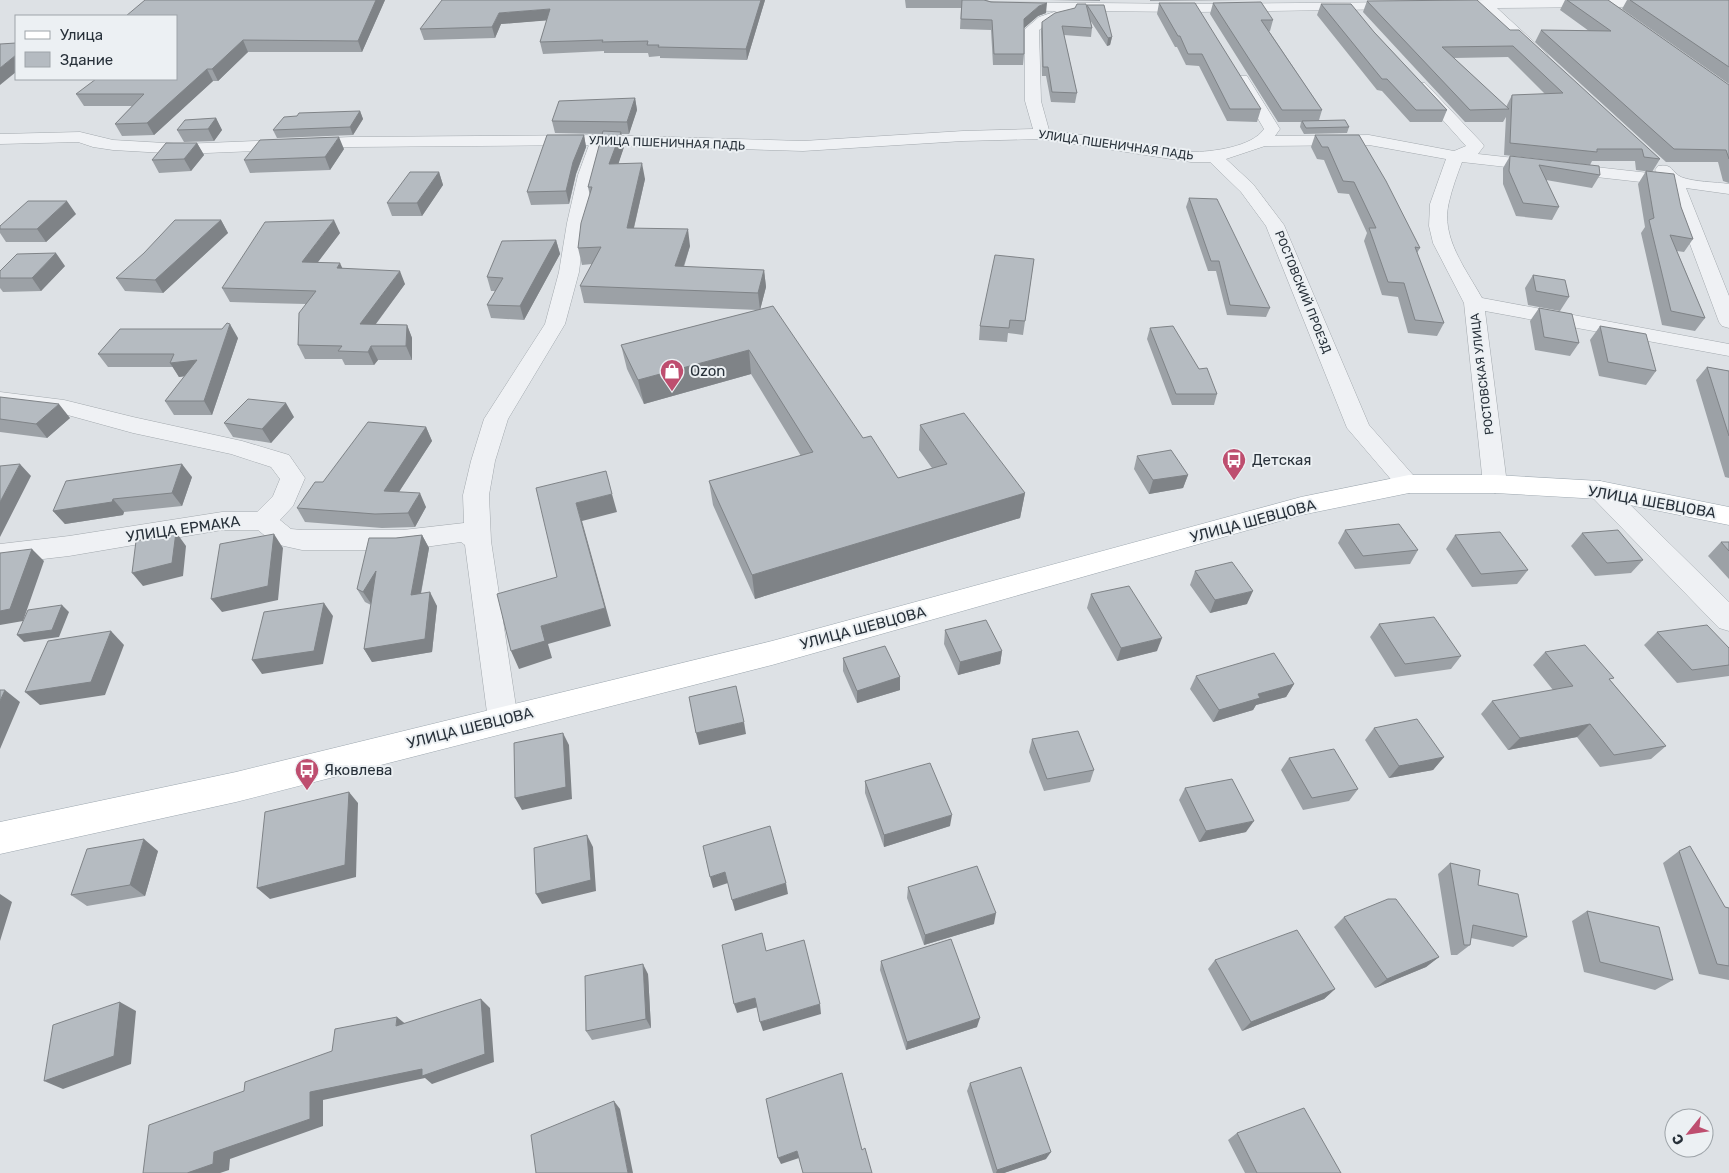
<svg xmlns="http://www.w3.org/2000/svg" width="1729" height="1173" viewBox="0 0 1729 1173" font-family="Rubik,sans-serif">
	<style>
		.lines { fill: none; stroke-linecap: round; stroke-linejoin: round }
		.minor-casing { stroke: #a3a9ae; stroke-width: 1 }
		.major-casing { stroke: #9da7af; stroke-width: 1 }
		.minor { fill: #eff1f4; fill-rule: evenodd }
		.major { fill: #fff; fill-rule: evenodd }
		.wall { fill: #9ca1a6; fill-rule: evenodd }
		.shaded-wall { fill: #7f8387 }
		.building { fill: #b5bbc1; stroke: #7f8387 }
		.labels { text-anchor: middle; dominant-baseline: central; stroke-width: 4; stroke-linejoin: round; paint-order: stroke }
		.far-street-label { font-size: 12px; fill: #28313a; stroke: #ecf0f3 }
		.poi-label { font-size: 15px; fill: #28313a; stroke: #ecf0f3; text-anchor: start }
		.street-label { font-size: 15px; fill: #28313a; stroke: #ecf0f3 }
	</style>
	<rect width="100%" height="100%" fill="#dde1e5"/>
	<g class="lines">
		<g class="minor-casing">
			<path id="minor" d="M961 0H983L991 2 1198 4 1408 2 1409 5 1408 8 1403 9 1198 12 1074 11 1073 15 1053 20 1039 30 1041 101 1049 130 1191 152C1212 152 1252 147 1264 129L1235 79 1237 76H1247L1280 129 1275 136 1369 135 1454 151 1466 146 1415 89 1413 86 1415 83H1425L1482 143 1484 146 1478 154 1658 174 1655 170 1658 166C1673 163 1671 172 1681 177 1694 182 1715 182 1729 184V194L1686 188 1729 296V328L1722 326 1719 322 1668 185 1462 162C1457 175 1452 189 1449 202 1440 237 1466 269 1482 298L1729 344V356L1485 311 1507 484 1504 490 1495 493 1486 490 1483 484 1464 303 1433 243 1429 226 1430 204 1446 159 1369 145 1265 146 1226 159 1253 184 1284 225 1369 425 1421 484 1418 490 1409 493 1400 490 1347 428 1266 226 1241 192 1210 162H1191L1042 139 963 141 803 151 605 145 596 175 585 223 579 272 565 324 508 419 495 461 489 495 491 541 518 720 514 729 503 733 492 729 488 720 465 545 461 542 403 550H302L275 544 258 530H222L69 556 0 564V544L69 536 222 512H257L273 496 280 479 271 467 231 454 133 433 64 414 0 406V392L64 400 133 417 242 441 289 455 305 478 293 506 280 520 291 529 302 530H403L464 523 463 495 471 461 484 419 545 324 559 272 567 223 578 175 589 145 352 147 182 154 113 150 93 147 78 142 0 144V134L80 132 113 140 182 144 352 137 599 135 803 141 963 131 1033 129 1025 101V29L1039 17 1057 11 991 10 962 3Z
				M1485 0H1729V6L1497 8 1546 53 1548 56 1546 59H1536L1482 9H1446L1440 5 1446 1Z
				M1600 481 1609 484 1729 602V631L1719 628 1591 496 1587 490 1591 484Z"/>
		</g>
		<g class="major-casing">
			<path id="major" d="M1409 475H1495L1600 481 1729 507V525L1600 499 1495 493H1409L1301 515 772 665 236 802 0 854V822L236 772 772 641 1301 497Z"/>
		</g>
		<use href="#minor" class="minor"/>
		<use href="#major" class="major"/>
	</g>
	<path class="wall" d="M145 0H385L362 52H248L218 81H213L154 135 122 136 115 124 132 106H84L76 94 176 79Z
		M765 0 747 60 660 58V56L649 57 648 53H604V51L543 54 540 42 547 20 501 24 495 38 424 40 420 29Z
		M905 0H984L1046 13 1038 16 1024 28V54L1023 65H993L991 30 960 29 961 8H906Z
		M1049 0H1100V1Z
		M1150 0H1249L1150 1Z
		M1565 0H1608L1729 85V183L1723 181 1718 162H1666L1535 42 1541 30 1589 31 1560 10Z
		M1627 0H1729V84L1622 9Z
		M1367 1 1510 30 1660 159 1652 172 1636 170 1635 161H1592L1590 165 1504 155 1506 117 1503 122H1465L1363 12ZM1508 57 1545 94 1512 95 1506 107 1454 58Z
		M1159 3 1261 109 1257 122 1227 121 1199 66 1186 65 1177 47H1175L1157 14Z
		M1213 3 1273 20 1270 31H1269L1322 110 1319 120 1349 127 1347 133 1304 134 1300 127 1301 122H1278L1210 14Z
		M1321 4 1374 32 1447 110 1442 122H1410L1382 91 1377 90 1317 15Z
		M1087 5 1112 37 1110 45 1107 46 1090 20 1092 28 1091 37 1064 35 1077 93 1075 103 1051 102 1046 76H1042L1041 31 1042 22 1075 8 1087 6Z
		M635 98 637 110 629 134H621L624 147 618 164 645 179 634 228 690 246 684 267 764 270 766 287 760 310 863 438 898 478 932 468 919 450 920 425 1025 493 1020 518 755 599 713 505 709 481 801 456 751 374 644 404 627 369 621 345 758 310 584 303 580 286 592 264 582 265 578 248 590 196 588 187 603 134 555 133 552 121Z
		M360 111 363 119 353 135 277 138 273 130Z
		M216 118 222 130 214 141 184 142 177 130Z
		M584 135 586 147 576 174 569 204 531 205 527 192Z
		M1315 135H1359L1420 248 1417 253 1444 323 1437 336 1408 333 1398 297 1382 295 1364 241 1367 233 1349 194 1338 193 1324 160 1317 159 1311 147Z
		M197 143 204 155 191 171 159 173 152 160Z
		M344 149 330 170 250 173 244 160Z
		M1510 156 1600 175 1592 188 1546 180 1559 207 1552 220 1516 216 1503 184V168Z
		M1646 171 1681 207 1693 239 1684 252 1677 251 1705 318 1695 331 1662 325 1641 233 1645 227 1638 184Z
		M439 172 443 185 422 216H392L387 203Z
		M1189 198 1270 308 1266 317 1227 315 1216 271H1208L1186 207Z
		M76 214 46 242H6L0 233V226Z
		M221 220 228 233 163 293 125 291 116 278Z
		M340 233 318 262 405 284 376 324 407 325 412 338V360H378L374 365H345L342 359H305L298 345 306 304 230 302 222 288Z
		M556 240 560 254 524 320 491 318 487 305 495 291H491L487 277Z
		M1034 259 1023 335 1008 333 1007 342 979 340 980 326Z
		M65 266 41 291 3 292 0 288V271Z
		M1533 275 1569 297 1560 311 1528 305 1525 288Z
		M1539 308 1579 343 1570 356 1535 350 1530 321Z
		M1600 326 1656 371 1646 385 1599 376 1590 340Z
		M1150 328 1199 369 1217 394 1214 405H1172L1147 339Z
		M238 338 212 415H174L165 401 185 376 179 377 173 367H108L98 354Z
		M1707 367 1729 371V478L1725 477 1696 380Z
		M0 397 70 418 47 438 0 432Z
		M294 417 271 443 233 437 224 423Z
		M426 427 432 441 399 492 426 507 415 527 382 528 305 522 297 508Z
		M1137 456 1188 475 1183 488 1149 494 1134 469Z
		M192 477 182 506 124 512 123 515 65 524 53 511Z
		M1345 530 1418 550 1410 564 1355 569 1338 543Z
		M1582 533 1643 560 1631 573 1595 576 1571 546Z
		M422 535 429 548 421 594 437 606 432 652 372 662 364 649 371 605 365 602 357 589 396 538Z
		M1455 535 1528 570 1517 584 1472 587 1446 549Z
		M1721 542H1729V579L1708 556Z
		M1195 571 1247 604 1210 613 1190 585Z
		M1091 594 1157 651 1117 661 1087 608Z
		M1379 624 1461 656 1451 669 1395 677 1370 637Z
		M945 630 1002 651 1000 664 958 675 944 644Z
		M1657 632 1729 648V676L1677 683 1644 645Z
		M1545 652 1611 681 1666 746 1651 759 1600 767 1577 737 1508 750 1481 714 1492 701 1553 690 1533 665Z
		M843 658 900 677V690L857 703 843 671Z
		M1196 676 1294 684 1286 697 1256 705 1253 710 1213 722 1190 689Z
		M1374 728 1444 757 1433 770 1389 778 1365 740Z
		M1032 739 1094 770 1090 782 1044 791 1029 752Z
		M1289 758 1358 789 1349 801 1303 810 1281 770Z
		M865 781 950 826 884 847 865 793Z
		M1185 788 1246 832 1199 842 1179 800Z
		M158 851 145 896 87 906 71 895Z
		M1679 851 1725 907 1729 908V980L1699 974 1663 863Z
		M1450 863 1478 885 1527 937 1513 947 1471 938 1470 945 1457 955H1451L1438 874Z
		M908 887 994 924 924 945 907 898Z
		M1587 911 1673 980 1655 990 1584 972 1572 921Z
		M1344 917 1439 957 1426 967 1375 988 1334 927Z
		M1215 960 1335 989 1324 999 1242 1031 1208 969Z
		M881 961 977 1027 906 1050 880 970Z
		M648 974 651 1028 592 1040 586 1031Z
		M970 1083 1046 1159 1004 1173H993L967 1091Z
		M1237 1133 1341 1173H1245L1228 1140Z"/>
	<path class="shaded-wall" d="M376 0H385L362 52 358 41Z
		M761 0H765L747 60 746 49Z
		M1047 3 1046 13 1038 16 1023 29 1024 19 1039 6Z
		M550 9 552 20 501 24 495 38 492 27 499 13Z
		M1112 37 1110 45 1107 46 1108 38Z
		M243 40 248 52 218 81 212 69Z
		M16 55V72L0 85V68Z
		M207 69 213 81 154 135 147 123Z
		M635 98 637 110 629 134 627 122Z
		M360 111 363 119 353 135 350 127Z
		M216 118 222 130 214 141 208 129Z
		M621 132 624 147 613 180 609 164Z
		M584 135 586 147 576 174 569 204 566 191 573 162Z
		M339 137 344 149 330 170 325 157Z
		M197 143 204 155 191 171 184 159Z
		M642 163 645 179 630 244 627 228Z
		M439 172 443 185 422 216 417 203Z
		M67 201 76 214 46 242 37 229Z
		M221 220 228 233 163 293 155 280Z
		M334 220 340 233 308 275 302 262Z
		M688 229 690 246 678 283 675 266Z
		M556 240 560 254 524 320 520 306Z
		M56 253 65 266 41 291 32 278Z
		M340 263 346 276 337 268Z
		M764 270 766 287 760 310 758 293Z
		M400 271 405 284 366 337 360 324Z
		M230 324 238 338 212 415 204 401Z
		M407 325 412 338V360L406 346Z
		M371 346 378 360 374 365 368 352Z
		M749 350 751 374 644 404 638 380Z
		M197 360 206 373 179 377 170 363Z
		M286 403 294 417 271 443 262 429Z
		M59 404 70 418 47 438 36 424Z
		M426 427 432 441 391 504 384 491Z
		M20 464 31 476 0 537V502Z
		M182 464 192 477 182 506 172 493Z
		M1188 475 1183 488 1149 494 1153 480Z
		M420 493 426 507 415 527 408 513Z
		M1025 493 1020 518 755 599 752 575Z
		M612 494 617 512 582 521 611 626 548 644 552 658 519 669 511 651 541 626 605 608 576 503Z
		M113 499 124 512 123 515 65 524 53 511Z
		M176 532 186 546 183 576 143 586 132 573Z
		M274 534 283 548 278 600 222 612 211 599Z
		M422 535 429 548 418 608 411 595Z
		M32 549 44 561 23 621 0 625V611Z
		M376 571 372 605 363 592Z
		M1253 591 1247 604 1210 613 1215 600Z
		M430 592 437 606 432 652 372 662 364 649Z
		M324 603 333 616 323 664 262 674 252 660Z
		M62 605 69 612 59 637 24 642 17 635Z
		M111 631 124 645 105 695 40 705 25 692Z
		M1162 638 1157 651 1117 661 1121 648Z
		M1002 651 1000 664 958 675 960 662Z
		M900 677V690L857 703V691Z
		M1294 684 1286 697 1256 705 1253 710 1213 722 1219 710 1258 694Z
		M5 690 20 702 0 749V701Z
		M744 722 746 734 699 745 696 733Z
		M1590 724 1577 737 1508 750 1520 738Z
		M563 733 569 745 572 799 522 810 515 798Z
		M1444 757 1433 770 1389 778 1399 766Z
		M349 792 358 803 356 877 270 899 257 888Z
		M952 815 950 826 884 847V835Z
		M1254 821 1246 832 1199 842 1206 831Z
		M587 835 593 847 596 891 542 904 536 894Z
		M144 839 158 851 145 896 130 885Z
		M725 872 728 883 713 888 710 877Z
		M786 883 788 894 735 911 732 900Z
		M0 894 12 902 0 941Z
		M996 913 994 924 924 945 925 935Z
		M1439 957 1426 967 1375 988 1387 979Z
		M643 964 648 974 651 1028 646 1019Z
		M1335 989 1324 999 1242 1031 1251 1022Z
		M755 998 758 1007 737 1013 734 1004Z
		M481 999 490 1008 494 1062 432 1084 425 1078 323 1100V1126L230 1159 229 1170 220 1173H187L214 1152 310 1092Z
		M120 1002 136 1011 131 1064 63 1089 44 1081Z
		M820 1004 821 1014 763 1031 760 1022Z
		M397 1017 408 1026H396Z
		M980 1018 977 1027 906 1050 907 1042Z
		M614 1101 620 1109 633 1173H628Z
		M797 1151 799 1158 781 1164 778 1158Z
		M1051 1152 1046 1159 1004 1173H996L997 1170Z"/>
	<path class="building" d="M145 0H376L358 41 243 40 212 69H207L147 123 115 124 144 94H76L96 79H176V16H126Z
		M442 0H761L746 49 658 47 659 45H647L648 41 602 42 603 40 540 42 550 9 499 13 492 27 420 29Z
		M962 0H984L991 2 1047 3 1039 6 1024 19V54H994L992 20 961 19Z
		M1477 0 1510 30H1519L1660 159 1644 157 1642 149H1597V152L1510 143 1512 95 1563 93 1513 46 1442 47 1509 109 1470 110 1367 1Z
		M1567 0H1608L1729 85V159L1726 150 1674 149 1541 30 1611 31Z
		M1630 0H1729V67Z
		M1261 2 1273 20H1261L1322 110H1282L1213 3Z
		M1159 3H1195L1261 109H1230L1202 54H1188L1180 36H1178Z
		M1077 4H1086L1092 28 1062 26 1077 93 1052 92 1048 67H1043L1042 22 1055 13 1075 8Z
		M1321 4H1351L1374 32 1447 110H1416L1387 79H1382Z
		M1087 5H1104L1112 37 1108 38Z
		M16 43V55L0 68V44Z
		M635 98 627 122 552 121 559 101Z
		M360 111 350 127 273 130 284 117 297 116 299 113Z
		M216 118 208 129 177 130 185 120Z
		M1345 120 1349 127 1306 128 1302 121Z
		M603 131 621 132 609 164 642 163 627 228 688 229 675 266 764 270 758 293 580 286 601 247 578 248 581 223 592 187H588Z
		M547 135H584L573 162 566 191 527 192Z
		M1315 135H1359L1386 181 1420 248 1415 247 1444 323 1415 320 1404 283 1388 282 1369 228H1376L1354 182 1343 181 1328 147H1322Z
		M339 137 325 157 244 160 260 140Z
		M166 143H197L184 159 152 160Z
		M1510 156 1599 166 1600 175 1539 165 1559 207 1523 203 1509 171Z
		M1646 171 1674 174 1681 207 1693 239 1670 235 1705 318 1671 311 1649 220 1654 218Z
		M410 172H439L417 203H387Z
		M1189 198 1217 199 1270 308 1230 305 1219 261H1211Z
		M28 201H67L37 229H0V226Z
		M175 220H221L155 280 116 278 144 253Z
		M334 220 302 262 340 263 337 268 400 271 360 324 407 325 406 346H371L368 352 338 351 342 346 298 345 299 313 316 291 222 288 265 222Z
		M556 240 520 306 487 305 503 278 487 277 502 241Z
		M56 253 32 278H0V271L17 254Z
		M995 255 1034 259 1025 321 1010 320 1009 328 980 326Z
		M1533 275 1565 280 1569 297 1536 291Z
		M773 306 863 438 871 436 898 478 947 464 920 425 964 413 1025 493 752 575 709 481 813 452 749 350 638 380 621 345Z
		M1539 308 1572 314 1579 343 1544 337Z
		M227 323 230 324 204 401H165L197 360 170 363 174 354H98L120 329H222Z
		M1173 326 1199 369 1207 368 1217 394H1176L1150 328Z
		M1600 326 1646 334 1656 371 1608 362Z
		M1707 367 1729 371V436Z
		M0 397 59 404 36 424 0 419Z
		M248 399 286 403 262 429 224 423Z
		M368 422 426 427 384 491 420 493 408 513 375 514 297 508 315 482H323Z
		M1171 450 1188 475 1153 480 1137 456Z
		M20 464 0 502V466Z
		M182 464 172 493 113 499 112 502 53 511 66 481Z
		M606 471 612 494 576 503 605 608 541 626 545 641 511 651 497 594 557 577 536 488Z
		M1399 524 1418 550 1363 556 1345 530Z
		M1618 530 1643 560 1607 563 1582 533Z
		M176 532 172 563 132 573 136 541Z
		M1500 532 1528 570 1481 574 1455 535Z
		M274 534 268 586 211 599 220 544Z
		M422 535 411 595 430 592 425 639 364 649 376 571 363 592 357 589 369 538H396Z
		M1721 542H1729V551Z
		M32 549 10 609 0 611V553Z
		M1232 562 1253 591 1215 600 1195 571Z
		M1129 586 1162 638 1121 648 1091 594Z
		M324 603 314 651 252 660 264 612Z
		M62 605 52 630 17 635 28 610Z
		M1434 617 1461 656 1405 664 1379 624Z
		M986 620 1002 651 960 662 945 630Z
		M1707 625 1729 648V665L1692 670 1657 632Z
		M111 631 91 682 25 692 48 641Z
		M1585 645 1614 678 1609 679 1666 746 1614 755 1590 724 1520 738 1492 701 1573 686 1545 652Z
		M885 646 900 677 857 691 843 658Z
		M1274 653 1294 684 1258 694 1260 698 1219 710 1196 676Z
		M736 686 744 722 696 733 689 697Z
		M0 690H5L0 701Z
		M1417 719 1444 757 1399 766 1374 728Z
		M1078 731 1094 770 1047 779 1032 739Z
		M563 733 566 787 515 798 514 743Z
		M1334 749 1358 789 1312 798 1289 758Z
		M930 763 952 815 884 835 865 781Z
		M1232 779 1254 821 1206 831 1185 788Z
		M349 792 345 865 257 888 265 812Z
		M770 826 786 883 732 900 725 872 710 877 703 846Z
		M587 835 591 880 536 894 534 848Z
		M144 839 130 885 71 895 87 849Z
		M1690 846 1725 907 1729 908V966L1717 964 1679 851Z
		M1450 863 1480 870 1478 885 1518 894 1527 937 1473 925 1470 945H1464Z
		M977 866 996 913 925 935 908 887Z
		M1388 899H1396L1439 957 1387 979 1344 917Z
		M1587 911 1659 927 1673 980 1600 962Z
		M1297 930 1335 989 1251 1022 1215 960Z
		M762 933 766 951 804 940 820 1004 760 1022 755 998 734 1004 722 945Z
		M951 939 980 1018 907 1042 881 961Z
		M643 964 646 1019 586 1031 585 976Z
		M481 999 485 1054 422 1076V1069L310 1092V1119L214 1152 213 1164 187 1173H143L149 1125 244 1091 245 1082 332 1051 335 1029 397 1017 396 1026Z
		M120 1002 114 1056 44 1081 53 1025Z
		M1021 1067 1051 1152 997 1170 970 1083Z
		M842 1073 862 1150 865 1148 872 1173H803L797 1151 778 1158 766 1099Z
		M614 1101 628 1173H536L531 1135Z
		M1304 1108 1341 1173H1257L1237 1133Z"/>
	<defs>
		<g id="shop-pin" transform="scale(1.25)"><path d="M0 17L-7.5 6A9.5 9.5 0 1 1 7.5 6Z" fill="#be4e6f" stroke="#ecf0f3"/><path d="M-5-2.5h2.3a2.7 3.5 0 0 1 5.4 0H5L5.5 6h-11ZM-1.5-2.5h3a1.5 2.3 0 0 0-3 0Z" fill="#fff"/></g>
		<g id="bus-pin" transform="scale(1.25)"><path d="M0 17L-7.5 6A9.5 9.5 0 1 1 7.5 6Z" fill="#be4e6f" stroke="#ecf0f3"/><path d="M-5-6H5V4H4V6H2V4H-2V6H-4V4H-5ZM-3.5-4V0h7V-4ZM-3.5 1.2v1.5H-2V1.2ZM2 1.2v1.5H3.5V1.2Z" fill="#fff"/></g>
	</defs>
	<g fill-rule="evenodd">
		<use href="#shop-pin" x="672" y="371"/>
		<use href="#bus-pin" x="1234" y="460"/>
		<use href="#bus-pin" x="307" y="770"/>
	</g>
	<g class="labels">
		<g class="far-street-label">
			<text transform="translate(667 143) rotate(2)">УЛИЦА ПШЕНИЧНАЯ ПАДЬ</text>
			<text transform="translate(1116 145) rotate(8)">УЛИЦА ПШЕНИЧНАЯ ПАДЬ</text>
			<text transform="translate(1303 292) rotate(68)">РОСТОВСКИЙ ПРОЕЗД</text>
			<text transform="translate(1482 374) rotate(-97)">РОСТОВСКАЯ УЛИЦА</text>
		</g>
		<g class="poi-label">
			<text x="690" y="371">Ozon</text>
			<text x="1252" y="460">Детская</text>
			<text x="324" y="770">Яковлева</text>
		</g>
		<g class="street-label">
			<text transform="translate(1652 502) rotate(10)">УЛИЦА ШЕВЦОВА</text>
			<text transform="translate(1253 521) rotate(-15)">УЛИЦА ШЕВЦОВА</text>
			<text transform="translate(183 529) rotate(-8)">УЛИЦА ЕРМАКА</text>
			<text transform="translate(863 628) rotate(-15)">УЛИЦА ШЕВЦОВА</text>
			<text transform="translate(470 728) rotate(-14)">УЛИЦА ШЕВЦОВА</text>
		</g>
	</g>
	<rect x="15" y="15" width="162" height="65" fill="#ecf0f3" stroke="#9ea4a9"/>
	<rect x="25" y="31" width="25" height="8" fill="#ffffff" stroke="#9ea4a9"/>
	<text x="60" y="40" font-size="15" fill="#28313a">Улица</text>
	<rect x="25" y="52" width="25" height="15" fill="#b5bbc1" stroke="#9ea4a9"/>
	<text x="60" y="65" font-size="15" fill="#28313a">Здание</text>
	<g transform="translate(1689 1133) rotate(240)"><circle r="24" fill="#ecf0f3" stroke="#9ea4a9"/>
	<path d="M0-4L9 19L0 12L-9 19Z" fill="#be4e6f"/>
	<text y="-8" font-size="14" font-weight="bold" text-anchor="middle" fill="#28313a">С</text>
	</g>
</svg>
